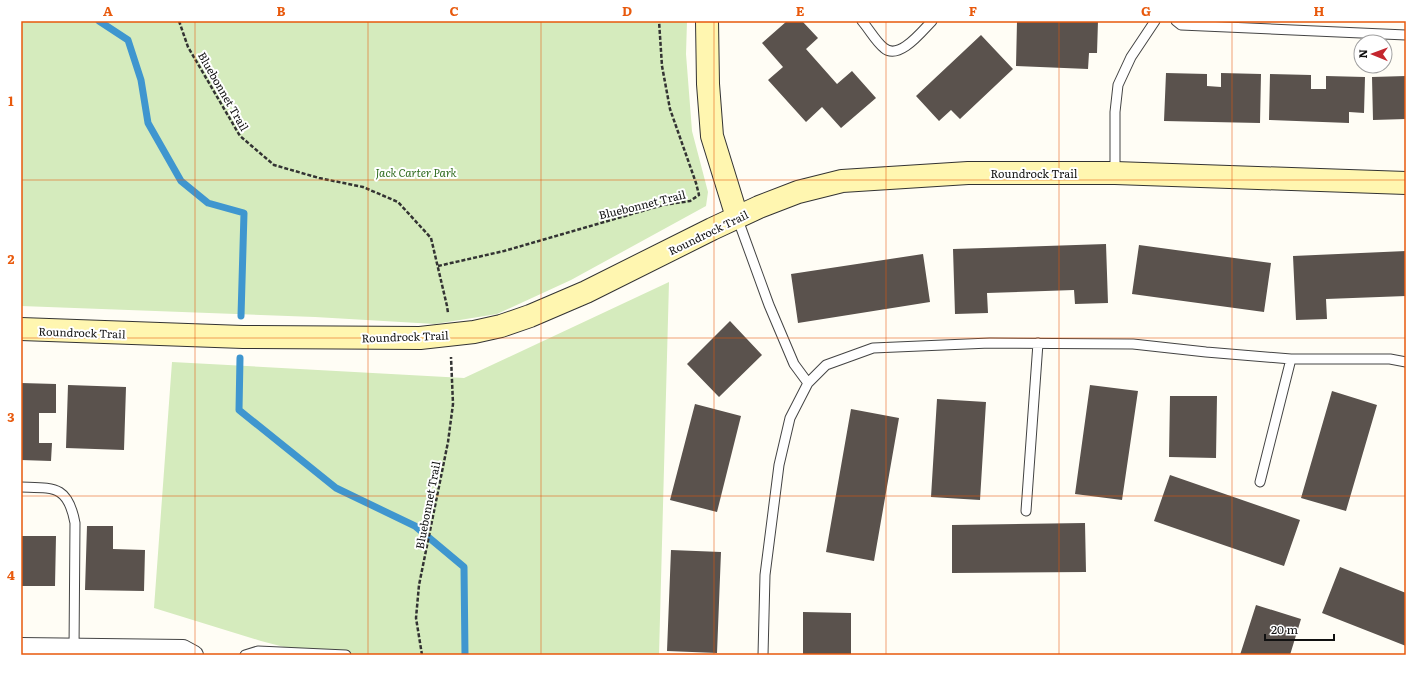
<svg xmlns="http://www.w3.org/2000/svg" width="1427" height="676" viewBox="0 0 1427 676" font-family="Literata,serif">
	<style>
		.green { fill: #d5ebbd }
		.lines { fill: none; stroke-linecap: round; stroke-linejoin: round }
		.stream { stroke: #3f96cf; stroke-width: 7 }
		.building { fill: #5a524d }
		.lane-casing { stroke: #444; stroke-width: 11 }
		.street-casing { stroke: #444; stroke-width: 20 }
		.secondary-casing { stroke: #333; stroke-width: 24 }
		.path { stroke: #333; stroke-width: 2.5; stroke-dasharray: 4 2; stroke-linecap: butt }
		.lane { stroke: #fff; stroke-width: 9 }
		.street { stroke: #fff; stroke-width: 18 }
		.secondary { stroke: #fff6b0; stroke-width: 22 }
		.grid { fill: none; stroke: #e8590c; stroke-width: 1; stroke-opacity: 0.55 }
		.labels { text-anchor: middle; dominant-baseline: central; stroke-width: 4; stroke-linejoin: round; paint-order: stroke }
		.street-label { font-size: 11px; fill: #111; stroke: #fff }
		.park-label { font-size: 11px; font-style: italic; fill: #2f6b1f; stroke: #fff }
		.neatline { fill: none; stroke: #e8590c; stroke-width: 1.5 }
		.grid-label { font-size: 13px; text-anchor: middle; font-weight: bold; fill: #e8590c }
	</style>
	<rect width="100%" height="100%" fill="#fffdf5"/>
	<path class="green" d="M21 21H687L686 54 692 131 708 192 706 206 571 280 497 314 435 324 315 317 21 306Z
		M669 282 659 655H315L261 641 154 608 172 362 464 378Z"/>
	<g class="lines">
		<path class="stream" d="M99 21 128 40 141 80 148 123 181 181 208 203 244 213 241 316
			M240 358 239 410 336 488 415 526 464 567 465 655"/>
	</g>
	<path class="building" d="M787 21H802L818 38 806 49 837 84 852 71 876 98 841 128 822 107 806 122 768 80 783 67 762 43Z
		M1017 21H1098L1097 53H1089L1088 69 1016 66Z
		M981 35 1013 69 960 119 951 110 939 121 916 96Z
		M1166 73 1207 74V86L1221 87V73L1261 74 1260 123 1164 121Z
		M1270 74 1311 75V89H1326V76L1365 77 1364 113 1349 112V123L1269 120Z
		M1406 76V119L1373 120 1372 77Z
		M1106 244 1108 303 1075 304 1074 290 987 293 988 313 955 314 953 249Z
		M1139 245 1271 263 1264 312 1132 294Z
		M1406 251V296L1326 299 1327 319 1296 320 1293 256Z
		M923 254 930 302 798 323 791 274Z
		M730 321 762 355 719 397 687 364Z
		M21 383 56 384V413H39V443H52L51 461 21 460Z
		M68 385 126 387 124 450 66 448Z
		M1090 385 1138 391 1122 500 1075 494Z
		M1332 391 1377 405 1346 511 1301 498Z
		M1170 396H1217L1216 458 1169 457Z
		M937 399 986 402 980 500 931 497Z
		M695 404 741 416 717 512 670 500Z
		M851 409 899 418 874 561 826 552Z
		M1170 475 1300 520 1284 566 1154 521Z
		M1085 523 1086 572 952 573V525Z
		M87 526H113V549L145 550 144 591 85 590Z
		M21 536H56L55 586H21Z
		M671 550 721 552 717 653 667 651Z
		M1340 567 1406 593V646L1322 613Z
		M1256 605 1301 619 1290 655H1240Z
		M803 612 851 613V655H803Z"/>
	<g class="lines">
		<g class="lane-casing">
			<path id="lane" d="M862 21C869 29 876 42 884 48 899 61 922 31 932 21
				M1176 21 1181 25 1406 35
				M1115 173V112L1118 85 1131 57 1155 21
				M737 217 769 305 794 364 808 383
				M1260 482 1291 359
				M21 487C54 488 68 485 75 523L74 650
				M1026 511 1038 343
				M245 655 258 651 346 655
				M763 655 765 575 779 465 790 418 808 383 826 365 873 348 990 343 1133 344 1206 352 1291 359H1390L1406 362"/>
		</g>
		<g class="street-casing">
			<path id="street" d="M21 647 183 649 194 655"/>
		</g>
		<g class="secondary-casing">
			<path id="secondary" d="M707 21 708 84 712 136 737 217
				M21 329 243 337 420 338 474 332 501 326 530 316 586 292 712 229 759 207 798 192 842 181 968 173H1115L1406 183"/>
		</g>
		<path class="path" d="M179 21 188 47 240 136 274 165 319 178 363 187 398 202 431 238 447 306 448 313
			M438 266 504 251 663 205 690 201 699 195 696 183 670 109 662 66 659 21
			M422 655 416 618 419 585 448 442 453 404 451 357"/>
		<use href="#lane" class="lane"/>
		<use href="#street" class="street"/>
		<use href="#secondary" class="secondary"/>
	</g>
	<path class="grid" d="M195 21V655M368 21V655M541 21V655M714 21V655M886 21V655M1059 21V655M1232 21V655M21 180H1406M21 338H1406M21 496H1406"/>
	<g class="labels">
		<g class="street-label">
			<text transform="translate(224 91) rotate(60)">Bluebonnet Trail</text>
			<text x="1034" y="173">Roundrock Trail</text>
			<text transform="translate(642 204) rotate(-14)">Bluebonnet Trail</text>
			<text transform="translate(708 232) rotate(-26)">Roundrock Trail</text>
			<text transform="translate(82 332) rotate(2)">Roundrock Trail</text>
			<text transform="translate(405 336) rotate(-2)">Roundrock Trail</text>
			<text transform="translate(427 505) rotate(-79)">Bluebonnet Trail</text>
		</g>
		<g class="park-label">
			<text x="416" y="172">Jack Carter Park</text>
		</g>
	</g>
	<rect width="1427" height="676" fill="none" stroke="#ffffff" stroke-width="44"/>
	<g transform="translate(1373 54) rotate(271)"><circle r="19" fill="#ffffff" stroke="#a0a0a0"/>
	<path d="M0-3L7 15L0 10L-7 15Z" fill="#c4262e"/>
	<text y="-6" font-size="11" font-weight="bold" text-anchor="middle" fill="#111111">N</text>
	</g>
	<path d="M1265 634v6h69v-6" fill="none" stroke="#111111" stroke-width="2"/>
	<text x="1271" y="634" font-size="12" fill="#111111" stroke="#ffffff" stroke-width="3" paint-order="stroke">20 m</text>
	<rect x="22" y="22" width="1383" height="632" class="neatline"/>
	<g class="grid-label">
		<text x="108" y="16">A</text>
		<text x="281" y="16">B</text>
		<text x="454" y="16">C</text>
		<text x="627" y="16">D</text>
		<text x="800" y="16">E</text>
		<text x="973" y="16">F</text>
		<text x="1146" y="16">G</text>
		<text x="1319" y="16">H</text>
		<text x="11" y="106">1</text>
		<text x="11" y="264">2</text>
		<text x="11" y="422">3</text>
		<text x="11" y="580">4</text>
	</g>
</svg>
